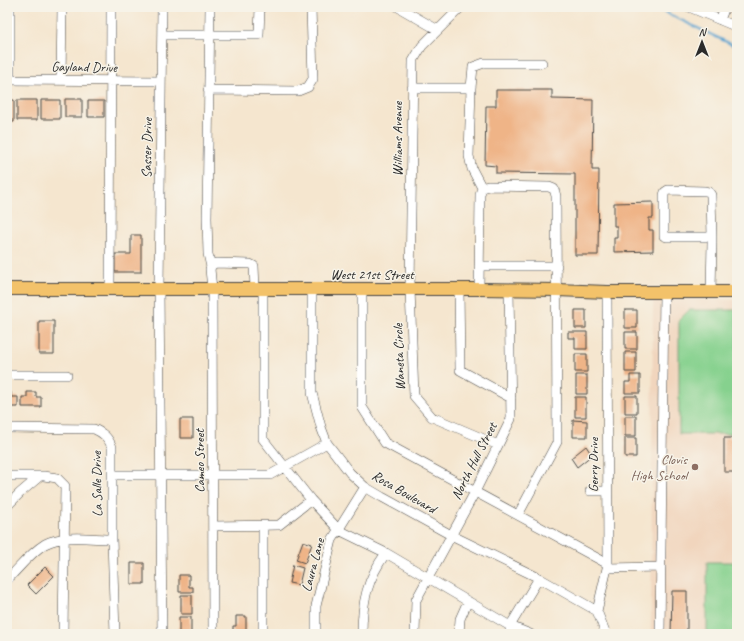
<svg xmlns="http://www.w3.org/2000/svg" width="744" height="641" viewBox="0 0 744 641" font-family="Caveat,sans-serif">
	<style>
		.built { fill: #f1d5bd }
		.green { fill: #86d18e; stroke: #587e5c }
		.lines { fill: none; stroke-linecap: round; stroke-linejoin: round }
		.stream { stroke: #59a4d1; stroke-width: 2 }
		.building { fill: #efb487 }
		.minor-casing { stroke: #494744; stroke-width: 10 }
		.major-casing { stroke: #494744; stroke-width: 14 }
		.minor { stroke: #fff; stroke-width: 9 }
		.major { stroke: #f3c26a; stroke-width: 12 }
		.education-dot { fill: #8d6e63; stroke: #f7f3e8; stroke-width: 1.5 }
		.labels { text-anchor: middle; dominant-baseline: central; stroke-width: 3; stroke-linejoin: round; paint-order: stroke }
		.street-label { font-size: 14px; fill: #2b2b2b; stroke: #f7f3e8 }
		.education-label { font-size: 14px; fill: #785e54; stroke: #f7f3e8; text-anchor: end }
	</style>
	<rect width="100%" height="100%" fill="#f7f3e8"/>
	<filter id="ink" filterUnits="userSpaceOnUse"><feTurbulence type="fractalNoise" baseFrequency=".025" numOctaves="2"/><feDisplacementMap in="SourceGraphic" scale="8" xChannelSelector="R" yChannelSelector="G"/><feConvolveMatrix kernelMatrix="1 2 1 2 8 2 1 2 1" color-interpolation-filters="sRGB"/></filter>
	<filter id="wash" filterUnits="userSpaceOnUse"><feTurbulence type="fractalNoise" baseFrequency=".012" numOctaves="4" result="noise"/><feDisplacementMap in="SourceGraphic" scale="16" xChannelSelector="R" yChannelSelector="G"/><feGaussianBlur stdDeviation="0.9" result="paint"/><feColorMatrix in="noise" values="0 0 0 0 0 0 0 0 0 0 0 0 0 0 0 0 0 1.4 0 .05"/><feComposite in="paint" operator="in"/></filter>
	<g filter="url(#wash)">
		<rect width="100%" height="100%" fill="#f5e6cf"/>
		<path class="built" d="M653 299 737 300V634H651Z"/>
		<path class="green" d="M689 310H737V434H679V320Z
			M707 562H737V634H707Z"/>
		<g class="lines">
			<path class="stream" d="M654 7 737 47"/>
		</g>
		<g id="blocks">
			<path class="building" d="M496 90H552V99L593 100 592 170H599L598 255H575V174L496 173V166L485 165 486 106H496Z
				M65 99H82V117H65Z
				M7 100H14V122H7Z
				M17 100H37V120H17Z
				M41 100H60V119H41Z
				M88 101H104V117H88Z
				M653 202V218H649V230H653V251L614 252V238H617V226H614V203Z
				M131 235H141V272H115V254H131Z
				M575 310H586V328H575Z
				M625 310H637V328H625Z
				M39 321H54V354H39Z
				M568 332H587V349H575V338H568Z
				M625 332H637V349H625Z
				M625 352H636V372H625Z
				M575 354H587V372H575Z
				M576 375H587V394H576Z
				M630 375H640V393H625V382H630Z
				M7 392H11V397H18V407H7Z
				M27 392H36V397H41V407H22V397H27Z
				M625 396H637V413H625Z
				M575 397H586V417H575Z
				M625 416H636V436H625Z
				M180 419H193V438H180Z
				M573 420 587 421V437H573Z
				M625 438H636V457H625Z
				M724 438H737V472H724Z
				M586 446 592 455 577 467 571 458Z
				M303 541 312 544 305 563 296 560Z
				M131 563H144V584H131Z
				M293 565 303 568 299 585 289 583Z
				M45 567 54 576 36 594 27 585Z
				M179 575H189V587H193V592H179Z
				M672 591H687V634H671Z
				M181 595H192V614H181Z
				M236 616H246V633H233V626H236Z
				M179 617H191V634H179Z
				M82 629H94V634H82Z"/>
		</g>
	</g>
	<g filter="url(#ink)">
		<use href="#blocks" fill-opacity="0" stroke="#494744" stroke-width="1"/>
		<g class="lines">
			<g class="minor-casing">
				<path id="minor" d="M162 7 159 289 162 634
					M210 7 207 218 208 254 211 267
					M398 7 438 30
					M461 7 422 46 413 61 410 289 414 396 432 417 498 445
					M689 7 737 27
					M720 20 725 7
					M162 35H259L260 7
					M7 80 161 81
					M10 80V7
					M61 80 62 7
					M412 88H471L469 156 472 169 482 188
					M471 88 473 67 484 63H542
					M208 90 298 91 308 87 313 79 311 7
					M479 266H557
					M110 289 111 7
					M263 289V439L311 500 339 530 386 553 510 626 530 634
					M312 289V393L321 427 327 443 350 473 365 487 382 497 451 535 539 578 597 611
					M459 289 460 370 511 398
					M479 289 480 194 482 188 488 186 549 187 554 189 556 196 557 442 518 515
					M362 290V407L385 443 608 564
					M711 292 712 242V237L711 195 709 192 705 191 668 190 665 192 664 195V236L667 237H712
					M7 375H67
					M7 428 94 429C103 433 108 437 112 447V539L115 634
					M112 475H270L327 443
					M7 476H44L57 478 65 486 63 634
					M590 491H607
					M7 506 20 493 40 476
					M213 526 279 525 311 500
					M263 526V634
					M607 568 661 567
					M7 580C19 568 30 553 45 544 64 534 91 539 112 539
					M213 634 212 289 210 269 212 265 216 263 250 264 254 266 255 289
					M316 634V606L332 540 365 487
					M362 634C362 602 367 579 386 553
					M415 634 416 600 475 492 511 419 509 290
					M459 634 460 619 468 601
					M510 634V626L539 578
					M606 634 597 611 608 564 607 292
					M660 634 664 292"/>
			</g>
			<g class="major-casing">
				<path id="major" d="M7 289H479L557 290 607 292H737"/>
			</g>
			<use href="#minor" class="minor"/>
			<use href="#major" class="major"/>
		</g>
	</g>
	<circle class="education-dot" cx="695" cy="467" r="4"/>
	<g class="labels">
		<g class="street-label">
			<text transform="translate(84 67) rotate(1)">Gayland Drive</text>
			<text transform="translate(397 139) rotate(-90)">Williams Avenue</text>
			<text transform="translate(147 148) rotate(-89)">Sasser Drive</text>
			<text x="372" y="274">West 21st Street</text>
			<text transform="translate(399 357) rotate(-92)">Waneta Circle</text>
			<text transform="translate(199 461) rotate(-90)">Cameo Street</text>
			<text transform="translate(474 461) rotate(-63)">North Hull Street</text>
			<text transform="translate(593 465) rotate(-90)">Gerry Drive</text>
			<text transform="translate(97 484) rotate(-91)">La Salle Drive</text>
			<text transform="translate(404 492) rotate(30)">Rosa Boulevard</text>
			<text transform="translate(313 565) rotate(-75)">Laura Lane</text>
		</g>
		<g class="education-label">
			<text x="687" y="459">Clovis<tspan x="687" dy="16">High School</tspan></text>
		</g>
	</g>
	<rect width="744" height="641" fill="none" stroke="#f7f3e8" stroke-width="24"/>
	<g transform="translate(702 42)" stroke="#f7f3e8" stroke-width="3" paint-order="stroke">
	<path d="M0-3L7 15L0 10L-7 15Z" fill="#2b2b2b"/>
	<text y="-6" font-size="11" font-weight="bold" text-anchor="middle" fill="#2b2b2b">N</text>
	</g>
</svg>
